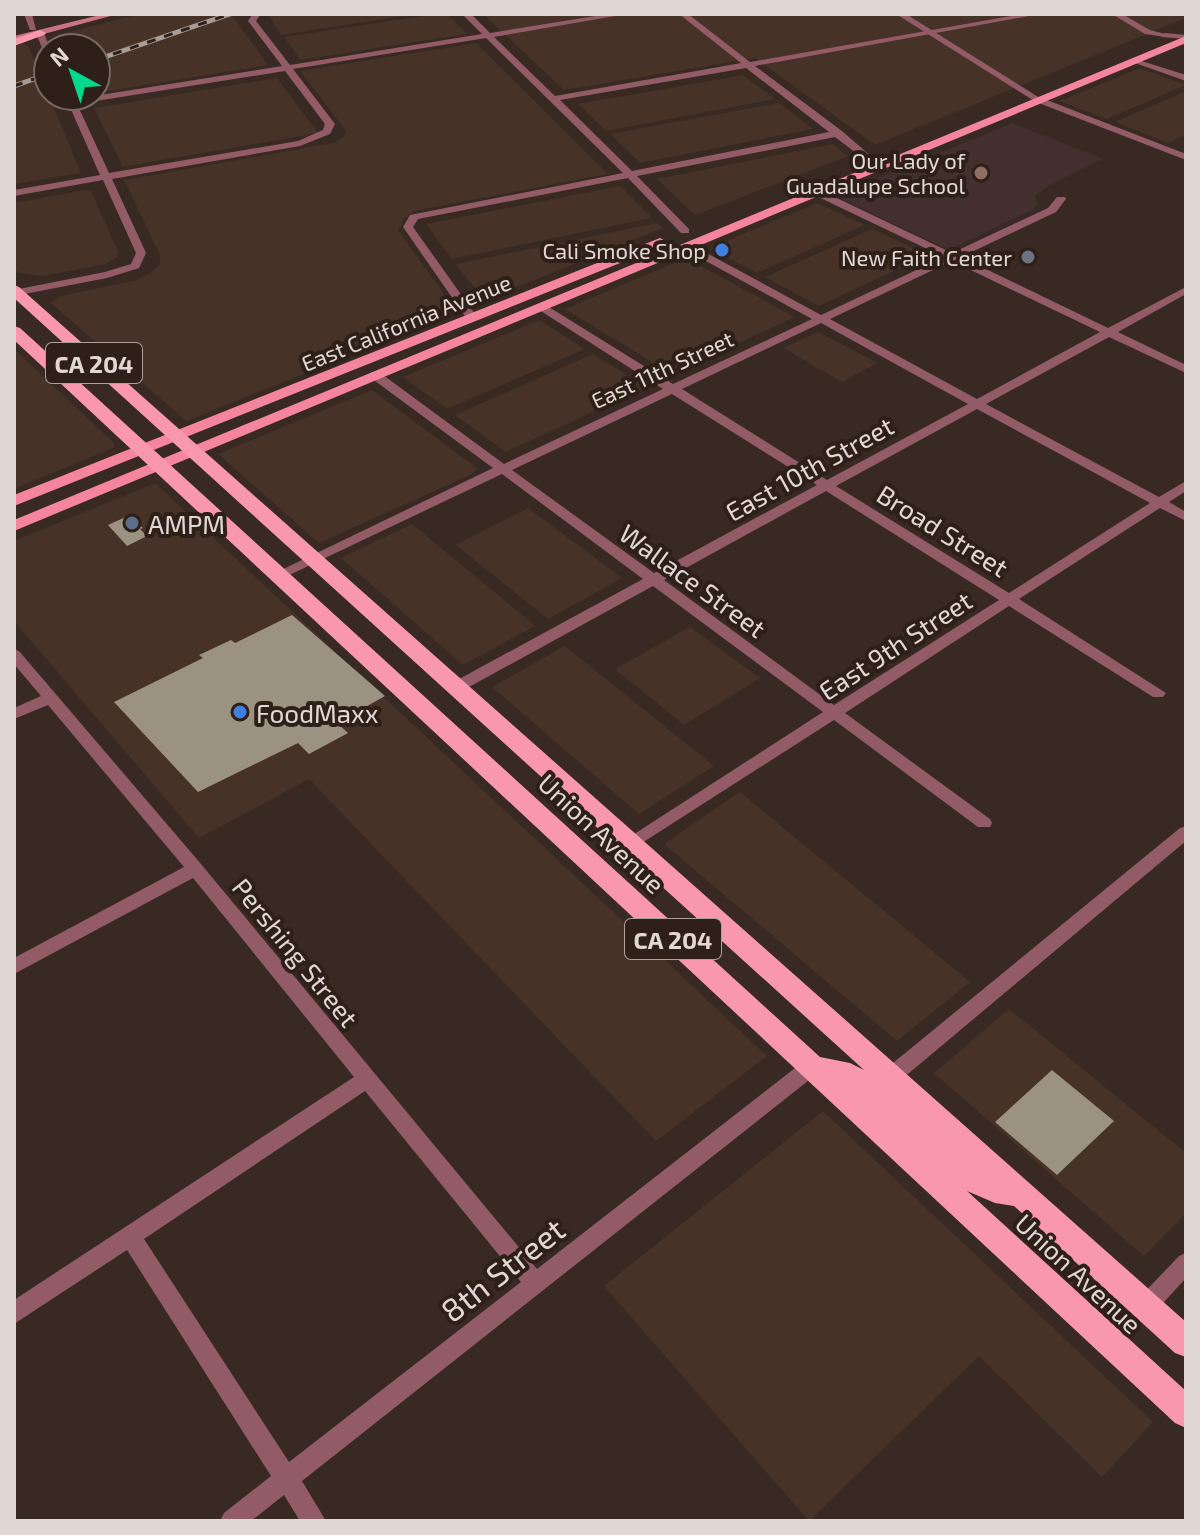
<svg xmlns="http://www.w3.org/2000/svg" width="1200" height="1535" viewBox="0 0 1200 1535" font-family="'Exo 2',sans-serif">
	<style>
		.built { fill: #463227 }
		.education { fill: #432f2d }
		.building { fill: #9c9282 }
		.lines { fill: none; stroke-linecap: round; stroke-linejoin: round }
		.minor { fill: #925b66; fill-rule: evenodd }
		.tertiary { fill: #925b66; fill-rule: evenodd }
		.secondary { fill: #ca7385; fill-rule: evenodd }
		.primary { fill: #f5859d; fill-rule: evenodd }
		.trunk { fill: #f998ac; fill-rule: evenodd }
		.rail-casing { stroke: #a89c96; stroke-width: 5 }
		.rail { stroke: #2e2019; stroke-width: 3; stroke-dasharray: 9; stroke-linecap: butt }
		.education-dot { fill: #8d6e63; stroke: #2e2019; stroke-width: 3 }
		.shop-dot { fill: #3f7fe0; stroke: #2e2019; stroke-width: 3 }
		.worship-dot { fill: #6b7280; stroke: #2e2019; stroke-width: 3 }
		.service-dot { fill: #5c6f8a; stroke: #2e2019; stroke-width: 3 }
		.labels { text-anchor: middle; dominant-baseline: central; stroke-width: 8; stroke-linejoin: round; paint-order: stroke }
		.far-poi-label { font-size: 22px; fill: #e2d8d3; stroke: #2e2019; text-anchor: end }
		.far-street-label { font-size: 22px; fill: #e2d8d3; stroke: #2e2019 }
		.shield { fill: #2e2019; stroke: #aca19b; stroke-width: 2 }
		.shield-label { font-size: 24px; font-weight: bold; fill: #e2d8d3 }
		.street-label { font-size: 26px; fill: #e2d8d3; stroke: #2e2019 }
		.poi-label { font-size: 26px; fill: #e2d8d3; stroke: #2e2019; text-anchor: start }
		.near-street-label { font-size: 32px; fill: #e2d8d3; stroke: #2e2019 }
	</style>
	<rect width="100%" height="100%" fill="#382a22"/>
	<path class="built" d="M140 14H231L268 65 96 93V48H64L57 35Z
		M268 14H415L281 35Z
		M436 14H447L467 34 301 60 284 37Z
		M483 14H1186V18L875 145 755 58 564 90Z
		M476 43 608 174 414 211 405 218 398 230 457 312 186 421 51 303 61 296 137 280 151 273 160 264V255L124 180 333 143 344 137 346 131 300 71Z
		M22 44 28 46 81 173 14 184V46Z
		M1140 68 1186 85 1107 119 1060 101Z
		M743 75 775 99 606 131 578 104Z
		M277 78 318 133 123 167 94 108Z
		M1186 91V134L1168 143 1115 122Z
		M779 103 813 129 640 163 610 134Z
		M832 144 848 156 695 215 657 179Z
		M620 186 652 218 452 259 426 224Z
		M85 190 91 191 118 251 117 257 106 264 43 276 19 273 14 269V203Z
		M817 203 865 225 757 273 710 248Z
		M657 223 663 228 490 298H482L456 264Z
		M872 229 928 255 819 306 765 277Z
		M686 258 795 317 672 374 565 309Z
		M539 320 585 349 447 409 403 377Z
		M818 332 878 363 842 382 783 348Z
		M14 349 114 443 115 447 14 489Z
		M593 354 646 387 506 452 455 415Z
		M372 390 478 469 470 475 319 543 218 454Z
		M155 483 767 1056 656 1141 309 779 199 838 14 621V541Z
		M528 508 622 578 548 619 456 545Z
		M412 524 532 623 535 626 463 665 341 558Z
		M690 627 760 678 684 725 615 669Z
		M565 646 714 766 639 814 492 687Z
		M740 792 970 982 897 1041 664 844Z
		M1009 1009 1186 1153V1213L1144 1256 934 1073Z
		M823 1111 1153 1422 1102 1477 979 1356 809 1521 604 1286Z"/>
	<path class="education" d="M1012 123 1103 159 1045 188 1035 196 1038 203 1032 210 949 250 839 198V194Z"/>
	<path class="building" d="M128 516 143 528 140 529 147 536 127 546 108 525Z
		M292 615 385 696 337 723 348 733 309 754 298 743 198 792 114 702 203 658 199 655 231 640 235 643Z
		M1052 1070 1114 1121 1057 1175 995 1122Z"/>
	<g class="lines">
		<path class="minor" d="M24 14H32L36 30H30Z
			M253 14H261L256 21 290 65 482 34 462 14H471L490 33 608 14H627L494 37 555 96 741 63 679 14H688L750 62 1022 14H1040L755 66 842 131 872 157 864 159 835 137 637 176 689 229V233H681L628 178 418 219 413 227 477 317 471 320 467 319 403 227 410 215 623 173 486 38 293 69 335 124 330 134 300 146 112 179 146 253 139 268 107 278 14 296V290L105 272 131 264 136 253 103 180 14 196V190L100 175 65 96H73L75 99 282 66 248 21ZM746 68 829 132 632 171 560 100ZM285 71 325 124 323 130 298 141 109 173 77 104Z
			M1112 14H1122L1150 30 1169 35 1165 37 1145 34Z
			M40 31 44 33 50 48H48V56L44 53 36 33Z
			M1132 58 1186 75V81L1132 62Z
			M1039 97 1186 154V160L1036 102 1035 100Z
			M812 190H820L952 253 1048 208 1057 197H1065L1066 199 1056 212 961 257 1108 328 1186 287V294L1118 332 1186 365V373L1109 337 986 404 1159 497 1186 481V491L1169 502 1186 512V521L1160 508 1019 599 1166 693 1163 697H1153L1009 606 845 713 990 819 992 823 990 827H978L834 720 631 850 625 848 623 844 625 840 823 712 653 586 460 692H450L447 688 450 684 643 579 502 474 283 578 278 579 271 575 493 468 371 378V372H379L504 464 663 389 536 308V304H544L673 384 812 319 682 248V244H690L821 315 944 257 812 194ZM952 261 1100 332 977 399 830 319ZM821 323 968 404 827 480 682 389ZM672 394 817 485 654 573 512 470ZM977 409 1150 503 1009 593 836 486ZM826 491 999 600 834 705 664 580Z
			M14 649 19 651 201 864 537 1269 804 1061 811 1059 818 1061 821 1067 818 1073 302 1481 326 1521H300L284 1495 251 1521H220L224 1513 271 1476 127 1250 14 1324V1300L354 1077 193 878 14 974V958L184 867 48 705 14 719V708L41 696 14 664ZM365 1091 521 1282 289 1462 144 1239Z
			M1186 826V841L896 1084 889 1086 882 1084 879 1078 882 1072 1180 828Z
			M1186 1253V1278L1154 1313 1146 1317 1138 1313 1135 1306 1138 1299 1179 1256Z"/>
		<path class="tertiary" d="M896 14H906L1043 100 1036 102Z
			M1165 33 1186 35V39L1162 37 1161 35Z"/>
		<path class="secondary" d="M104 14H118L14 42V36Z"/>
		<path class="primary" d="M1186 36V43L14 531V520Z
			M660 238 667 242 665 245 14 506V495Z"/>
		<path class="trunk" d="M40 30 46 33 44 35 14 46V39Z
			M14 285 19 287 1186 1322V1357L1175 1353 1014 1206 995 1203 967 1191 1186 1391V1428L1175 1423 14 340V326L20 328 820 1057 850 1063 864 1070 14 298Z"/>
		<g class="rail-casing">
			<path id="rail" d="M96 60 230 14
				M14 86 48 74"/>
		</g>
		<use href="#rail" class="rail"/>
	</g>
	<circle class="education-dot" cx="981" cy="173" r="8"/>
	<g class="shop-dot">
		<circle cx="722" cy="250" r="8"/>
		<circle cx="240" cy="712" r="8"/>
	</g>
	<circle class="worship-dot" cx="1028" cy="257" r="8"/>
	<circle class="service-dot" cx="132" cy="523" r="8"/>
	<g class="labels">
		<g class="far-poi-label">
			<text x="965" y="160">Our Lady of<tspan x="965" dy="25">Guadalupe School</tspan></text>
			<text x="706" y="250">Cali Smoke Shop</text>
			<text x="1012" y="257">New Faith Center</text>
		</g>
		<g class="far-street-label">
			<text transform="translate(406 322) rotate(-22)">East California Avenue</text>
			<text transform="translate(662 369) rotate(-25)">East 11th Street</text>
		</g>
		<g class="shield">
			<rect x="46" y="343" width="96" height="40" rx="6"/>
			<rect x="625" y="919" width="96" height="40" rx="6"/>
		</g>
		<g class="shield-label">
			<text x="94" y="363">CA 204</text>
			<text x="673" y="939">CA 204</text>
		</g>
		<g class="street-label">
			<text transform="translate(809 468) rotate(-29)">East 10th Street</text>
			<text transform="translate(943 530) rotate(32)">Broad Street</text>
			<text transform="translate(693 580) rotate(36)">Wallace Street</text>
			<text transform="translate(895 645) rotate(-33)">East 9th Street</text>
			<text transform="translate(602 833) rotate(43)">Union Avenue</text>
			<text transform="translate(296 952) rotate(51)">Pershing Street</text>
			<text transform="translate(1079 1273) rotate(43)">Union Avenue</text>
		</g>
		<g class="poi-label">
			<text x="148" y="523">AMPM</text>
			<text x="256" y="712">FoodMaxx</text>
		</g>
		<g class="near-street-label">
			<text transform="translate(502 1269) rotate(-38)">8th Street</text>
		</g>
	</g>
	<rect width="1200" height="1535" fill="none" stroke="#e2d8d3" stroke-width="32"/>
	<g transform="translate(72 72) rotate(320)"><circle r="38" fill="#2e2019" stroke="#766a63" stroke-width="2"/>
	<path d="M0-6L14 30L0 20L-14 30Z" fill="#00d98c"/>
	<text y="-12" font-size="22" font-weight="bold" text-anchor="middle" fill="#e2d8d3">N</text>
	</g>
</svg>
